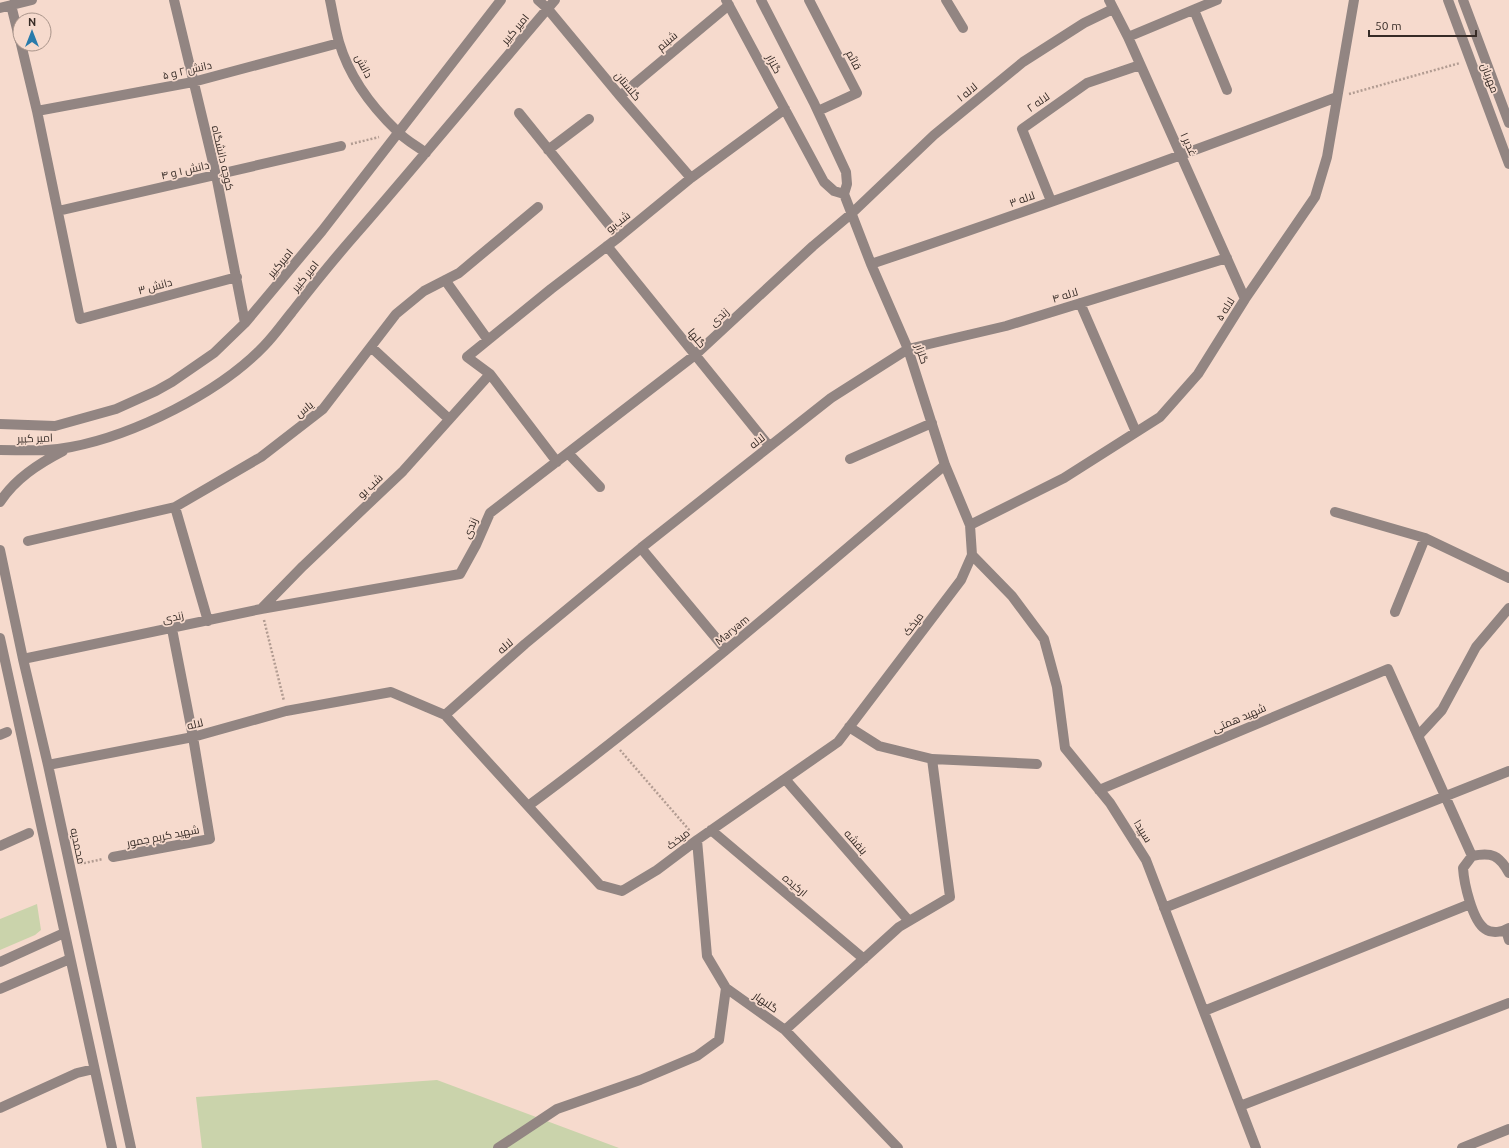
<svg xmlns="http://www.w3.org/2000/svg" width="1509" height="1148" viewBox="0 0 1509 1148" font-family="Ubuntu,Cairo,sans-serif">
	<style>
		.green { fill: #cad3ab }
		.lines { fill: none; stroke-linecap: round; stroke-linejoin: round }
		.path { stroke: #b29c92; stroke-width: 2.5; stroke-dasharray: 2 2; stroke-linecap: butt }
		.minor { stroke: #928582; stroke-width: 10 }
		.labels { text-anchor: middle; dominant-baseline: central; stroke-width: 3.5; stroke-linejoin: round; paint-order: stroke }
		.street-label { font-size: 11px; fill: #362b26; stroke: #f6dacd }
	</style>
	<rect width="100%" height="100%" fill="#f6dacd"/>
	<path class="green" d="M37 904 41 930 35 935 0 950V919Z
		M437 1080 619 1148H202L196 1097Z"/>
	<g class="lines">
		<path class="path" d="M1349 94 1460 63
			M351 144 379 137
			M264 620 284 701
			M620 750 690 831
			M80 864 103 859"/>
		<path class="minor" d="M174 0 216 175 245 323
			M330 0C333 14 335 28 339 42 349 76 372 107 397 131 405 140 417 146 426 153
			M538 0 547 8 620 96 691 178
			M726 0 824 182 834 191 844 194
			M809 0 857 93 818 111
			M946 0 963 28
			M1109 0 1128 37 1245 299
			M1448 0 1509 164
			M1463 0 1509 123
			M11 5 20 41
			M0 8 32 0
			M1194 10 1227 90
			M1128 37 1217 0
			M21 44 37 111 80 319 237 277
			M620 96 729 5
			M37 111 193 82 339 43
			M519 113 619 237
			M548 150 589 119
			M1051 201 1022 129 1087 83 1140 65
			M58 211 341 146
			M607 246 769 446
			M871 264C1027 212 1183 155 1337 97
			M445 280 488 340
			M1080 303 1136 432
			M371 347 449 419
			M0 424 55 426 116 409 156 391 172 382 214 353 245 323 322 231 501 0
			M0 450C24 450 47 452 71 447 134 435 219 393 264 346 274 336 283 323 292 312 313 285 334 259 356 234 423 157 488 78 555 0
			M568 453 600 487
			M850 459 932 423
			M557 462 490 374 467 357 551 289 619 237 691 178 785 109
			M0 502C15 479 38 464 63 451
			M175 507 208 621
			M1335 512 1425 538 1509 578
			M970 525 1064 478 1160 417 1198 374 1245 299 1315 197 1327 157 1354 0
			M28 541 175 507 261 457 323 409 396 314 424 291 459 273 538 207
			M641 548 726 650
			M0 550 23 659 48 765 131 1148
			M972 555 1012 596 1044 639 1057 687 1065 748 1110 803 1146 860 1256 1148
			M261 609 303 566 403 471 490 374
			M1395 612 1425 538
			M0 638 112 1148
			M23 659 261 609 460 574 476 545 490 513 695 355 813 246 851 214 934 135 1023 62 1084 23 1113 9
			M445 715 600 885 622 891 657 870 697 840 838 742 961 580 972 555 970 525 945 465 908 349 871 264 844 194 847 184 846 172 814 103 761 0
			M849 727 879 746 932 759 1037 764
			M0 735 7 732
			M1418 736 1442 710 1476 647 1509 608
			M48 765 193 737 286 711 391 692 445 715 525 644 641 548 831 398 908 349 1006 326 1227 258
			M785 779 909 921
			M1099 790 1388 669 1472 856
			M528 806C673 699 808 581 945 465
			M711 830 864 959
			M697 840 707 956 726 988 785 1030 898 1148
			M0 846 29 833
			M113 857 210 839 193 737 172 629
			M1509 873C1499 855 1492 852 1472 856L1463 868C1464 883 1472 920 1485 929 1492 934 1503 932 1509 928
			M1164 908 1509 771
			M1506 930 1509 940
			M0 962 64 933
			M0 989 70 959
			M1204 1011 1470 904
			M785 1030 899 927 950 897 932 759
			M1240 1106 1509 1003
			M0 1108 77 1073 94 1069
			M498 1148 557 1109 640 1080 697 1056 719 1040 726 988
			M1462 1148 1509 1129"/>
	</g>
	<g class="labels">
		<g class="street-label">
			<text transform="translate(515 29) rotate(-50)">امیر کبیر</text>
			<text transform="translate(667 41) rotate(-40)">شبنم</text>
			<text transform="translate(854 60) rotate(63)">قائم</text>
			<text transform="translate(774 64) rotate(62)">گلزار</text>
			<text transform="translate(364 66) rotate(63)">دانش</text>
			<text transform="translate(187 70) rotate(-13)">دانش ۲ و ۵</text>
			<text transform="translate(1490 78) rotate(69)">مهربان</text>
			<text transform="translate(628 86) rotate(50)">گلستان</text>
			<text transform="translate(967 92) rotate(-39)">لاله ۱</text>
			<text transform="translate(1038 102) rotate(-35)">لاله ۲</text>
			<text transform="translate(1189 144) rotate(66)">غدیر ۱</text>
			<text transform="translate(223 158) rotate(77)">کوچه دانشگاه</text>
			<text transform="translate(185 170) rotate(-13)">دانش ۱ و ۴</text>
			<text transform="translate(1022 199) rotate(-20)">لاله ۳</text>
			<text transform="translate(618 222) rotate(-38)">شب‌بو</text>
			<text transform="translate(280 263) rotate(-50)">امیرکبیر</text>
			<text transform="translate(305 276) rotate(-51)">امیر کبیر</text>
			<text transform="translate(155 286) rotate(-15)">دانش ۳</text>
			<text transform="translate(1065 295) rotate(-17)">لاله ۴</text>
			<text transform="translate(1225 309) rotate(-58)">لاله ۵</text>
			<text transform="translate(719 317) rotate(-42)">زندی</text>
			<text transform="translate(697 338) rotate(51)">گلها</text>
			<text transform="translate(922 354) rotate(71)">گلزار</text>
			<text transform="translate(304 409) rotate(-38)">یاس</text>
			<text transform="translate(35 438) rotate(-2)">امیر کبیر</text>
			<text transform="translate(757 441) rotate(-38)">لاله</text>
			<text transform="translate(370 486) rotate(-44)">شب بو</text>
			<text transform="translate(470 528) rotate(-67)">زندی</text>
			<text transform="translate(173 617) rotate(-12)">زندی</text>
			<text transform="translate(913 624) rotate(-53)">میخک</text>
			<text transform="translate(732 630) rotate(-39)">Maryam</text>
			<text transform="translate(505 646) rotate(-41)">لاله</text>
			<text transform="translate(1239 718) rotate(-23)">شهید همتی</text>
			<text transform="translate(195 724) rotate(-14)">لاله</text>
			<text transform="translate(1143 831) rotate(58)">سپیدا</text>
			<text transform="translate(163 836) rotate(-11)">شهید کریم جمور</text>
			<text transform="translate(678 839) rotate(-37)">میخک</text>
			<text transform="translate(856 842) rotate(49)">بنفشه</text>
			<text transform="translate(78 846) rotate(78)">محمدیه</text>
			<text transform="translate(795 885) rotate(40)">ارکیده</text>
			<text transform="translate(766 1002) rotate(35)">گلبهار</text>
		</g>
	</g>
	<g transform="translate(32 32)"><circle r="19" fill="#f6dacd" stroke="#a9948a"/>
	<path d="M0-3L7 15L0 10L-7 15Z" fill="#297bab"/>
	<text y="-6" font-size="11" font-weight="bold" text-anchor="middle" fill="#362b26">N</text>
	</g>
	<path d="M1369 30v6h107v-6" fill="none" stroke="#362b26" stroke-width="2"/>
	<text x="1375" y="30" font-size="12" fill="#362b26" stroke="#f6dacd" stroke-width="3" paint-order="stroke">50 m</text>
</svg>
